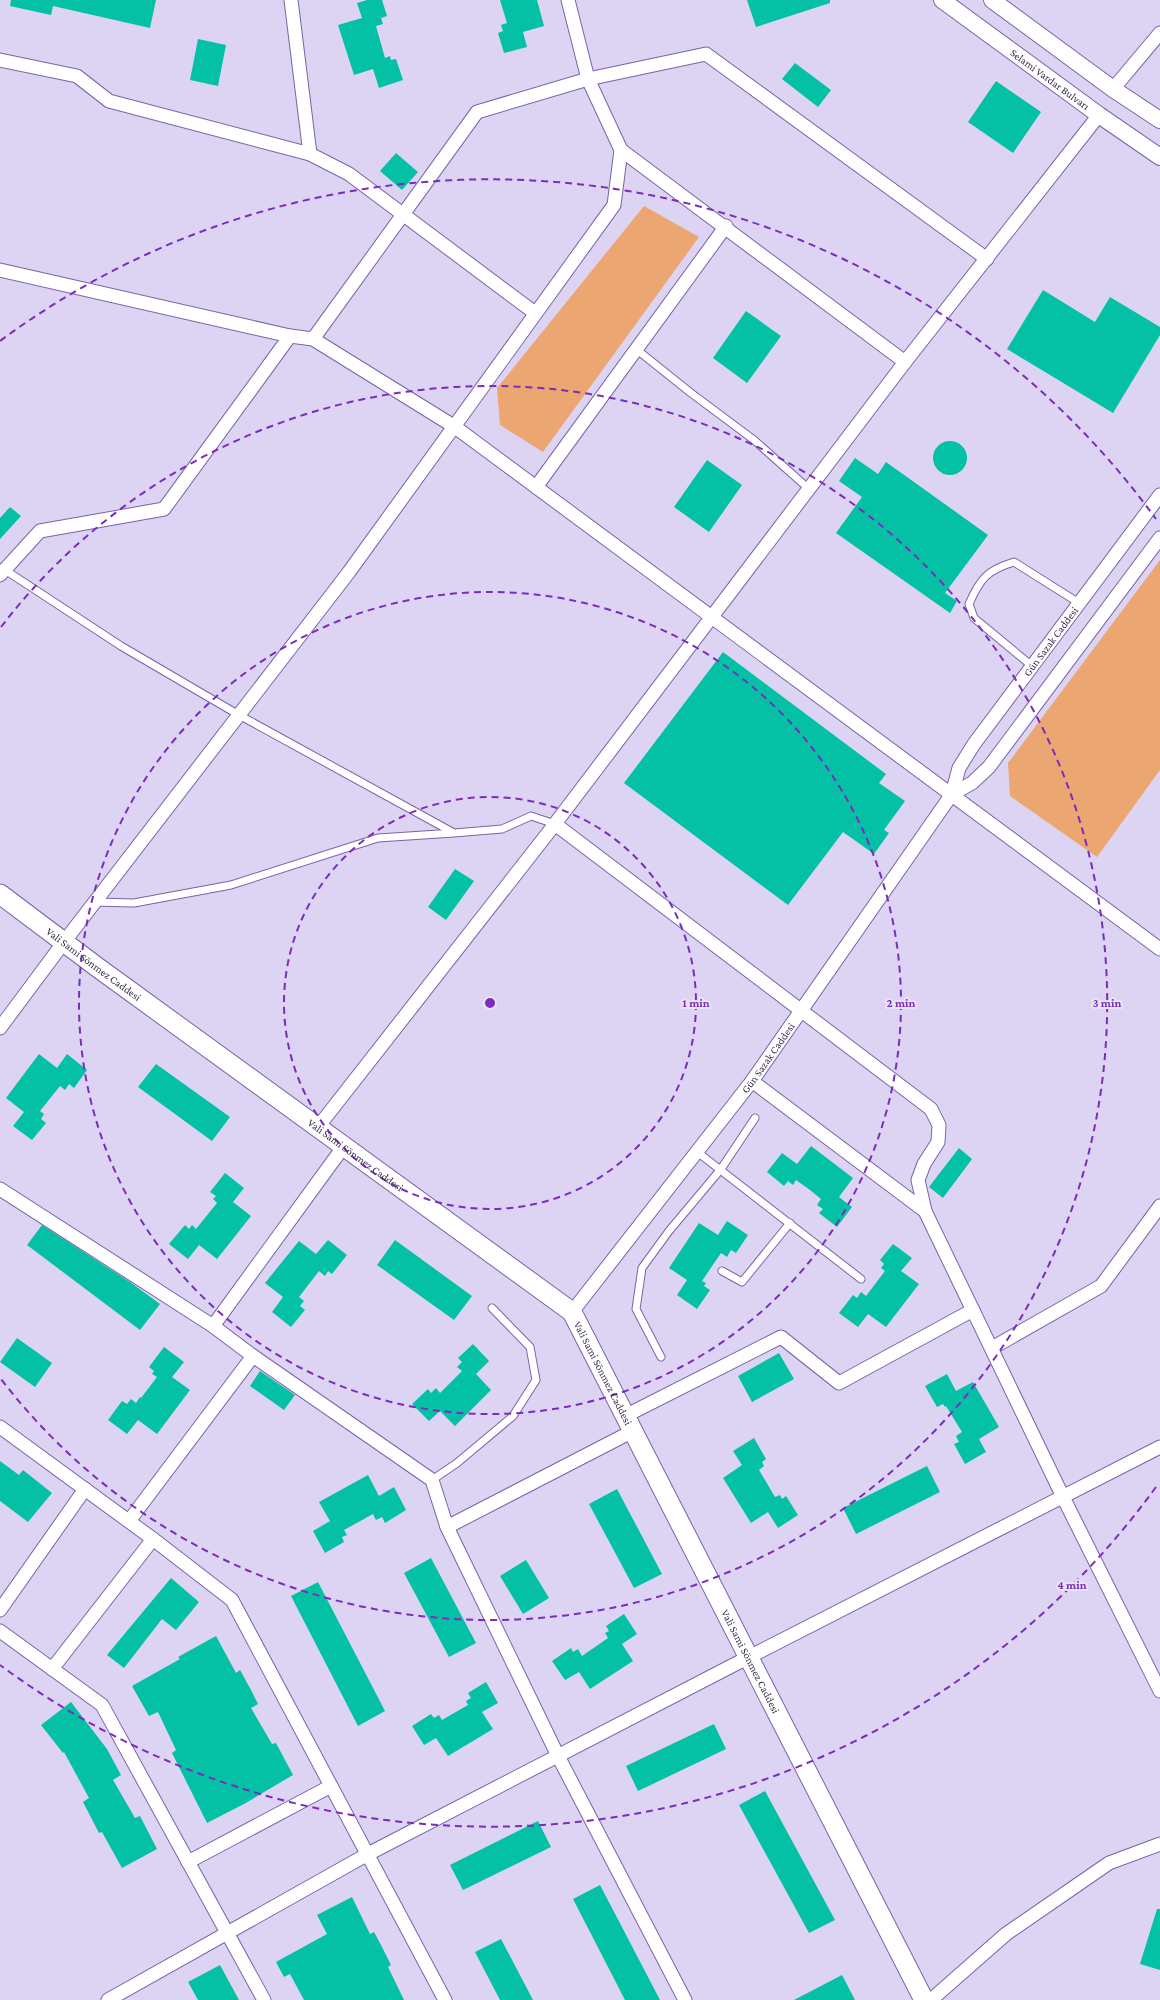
<svg xmlns="http://www.w3.org/2000/svg" width="1160" height="2000" viewBox="0 0 1160 2000" font-family="'Crimson Pro',serif">
	<style>
		.green { fill: #eba671 }
		.building { fill: #04c1a6 }
		.lines { fill: none; stroke-linecap: round; stroke-linejoin: round }
		.service-casing { stroke: #7a63a8; stroke-width: 9 }
		.minor-casing { stroke: #7a63a8; stroke-width: 15 }
		.tertiary-casing { stroke: #7a63a8; stroke-width: 18 }
		.secondary-casing { stroke: #7a63a8; stroke-width: 21 }
		.service { stroke: #fff; stroke-width: 7 }
		.minor { stroke: #fff; stroke-width: 13 }
		.tertiary { stroke: #fff; stroke-width: 16 }
		.secondary { stroke: #fff; stroke-width: 19 }
		.ring { fill: none; stroke: #7b2cbf; stroke-width: 2; stroke-dasharray: 7 5 }
		.labels { text-anchor: middle; dominant-baseline: central; stroke-width: 4; stroke-linejoin: round; paint-order: stroke }
		.street-label { font-size: 11px; fill: #392f4e; stroke: #e8e4f4 }
		.centre { fill: #7b2cbf; stroke: #e8e4f4; stroke-width: 2 }
		.ring-label { font-size: 12px; text-anchor: middle; font-weight: bold; fill: #7b2cbf; stroke: #e8e4f4; stroke-width: 4; stroke-linejoin: round; paint-order: stroke }
	</style>
	<rect width="100%" height="100%" fill="#ddd4f3"/>
	<path class="green" d="M644 206 699 237 543 452 500 425 497 388Z
		M1160 560V770L1097 857 1010 796 1008 763Z"/>
	<path class="building" d="M11 0H156L150 28 53 6 51 15 10 6Z
		M367 0H382L387 16 381 18 383 24 376 26 385 58 390 56 391 60 396 59 403 80 379 88 373 69 354 75 338 25 362 18 357 3Z
		M500 0H537L544 26 523 32 527 47 504 53 498 33 503 31 501 25 507 23Z
		M747 0H830V3L756 27Z
		M198 39 226 45 218 86 190 80Z
		M795 63 831 90 818 107 782 79Z
		M996 81 1041 112 1013 153 968 122Z
		M396 153 418 172 402 190 380 171Z
		M1043 290 1095 322 1110 297 1160 327V335L1113 413 1007 349Z
		M746 311 781 336 747 383 713 358Z
		M933 458a17 17 0 1 1 34 0a17 17 0 1 1-34 0Z
		M855 458 878 474 886 462 988 535 945 593 957 601 950 613 836 533 862 497 839 481Z
		M707 460 742 485 709 532 674 507Z
		M10 507 21 516 0 539V518Z
		M723 652 886 774 879 783 905 801 884 830 889 833 874 854 843 832 788 905 624 783Z
		M455 869 474 881 446 920 428 907Z
		M39 1054 57 1068 67 1054 87 1070 74 1088 69 1084 65 1090 60 1086 40 1111 44 1114 41 1119 46 1123 32 1140 13 1126 24 1112 6 1098Z
		M156 1064 230 1117 212 1141 138 1087Z
		M811 1146 853 1178 839 1197 852 1207 837 1227 819 1213 823 1209 817 1205 821 1199 810 1190 796 1180 793 1185 788 1181 784 1186 767 1172 782 1153 797 1164Z
		M959 1148 972 1159 943 1198 929 1187Z
		M225 1173 244 1188 233 1202 251 1216 217 1259 199 1245 188 1259 169 1244 185 1225 189 1229 192 1225 196 1229 217 1203 213 1199 216 1196 210 1192Z
		M727 1221 748 1235 736 1253 731 1250 727 1257 721 1253 702 1281 706 1283 704 1286 710 1290 697 1309 677 1295 687 1280 669 1268 699 1223 718 1235Z
		M42 1225 130 1282 160 1304 140 1330 27 1245Z
		M328 1240 347 1255 332 1274 328 1271 325 1276 319 1271 299 1297 304 1301 300 1306 305 1310 291 1327 272 1312 283 1297 265 1283 299 1241 316 1254Z
		M395 1240 472 1296 454 1320 377 1265Z
		M893 1244 912 1258 901 1271 919 1284 886 1327 868 1314 858 1327 839 1313 853 1295 857 1298 861 1292 866 1296 885 1271 881 1268 884 1264 880 1260Z
		M17 1338 52 1363 35 1387 0 1362Z
		M473 1344 489 1361 476 1374 491 1390 455 1426 440 1411 429 1421 412 1404 428 1389 431 1393 436 1388 440 1393 462 1371 457 1367 462 1362 458 1358Z
		M164 1347 184 1362 172 1377 190 1390 157 1434 138 1420 127 1434 108 1420 122 1401 127 1404 131 1399 136 1403 140 1397 141 1398 157 1377 152 1374 154 1371 149 1367Z
		M779 1353 794 1379 752 1402 738 1376Z
		M260 1371 295 1395 284 1410 250 1386Z
		M947 1374 956 1391 973 1382 999 1427 979 1439 986 1452 965 1464 954 1444 959 1442 956 1436 962 1432 946 1406 945 1407 943 1404 937 1407 925 1386Z
		M754 1438 766 1459 762 1462 764 1466 759 1470 775 1497 780 1495 782 1499 786 1496 798 1515 778 1528 768 1512 751 1523 723 1478 742 1465 733 1451Z
		M0 1461 19 1475 23 1470 52 1493 28 1522 0 1501Z
		M927 1466 940 1492 856 1534 843 1508Z
		M368 1475 379 1496 394 1487 406 1510 385 1523 382 1517 376 1520 373 1514 344 1530 347 1535 342 1537 344 1542 325 1553 313 1531 330 1521 319 1502Z
		M617 1489 662 1574 634 1588 589 1504Z
		M431 1558 476 1643 449 1657 404 1573Z
		M526 1560 549 1598 523 1614 500 1576Z
		M171 1578 199 1602 176 1630 162 1619 124 1668 107 1655Z
		M318 1582 385 1711 358 1726 291 1596Z
		M624 1614 637 1634 622 1644 633 1661 590 1689 579 1672 565 1680 552 1661 571 1648 573 1652 578 1649 582 1656 608 1638 605 1633 609 1631 606 1626Z
		M216 1636 236 1673 240 1670 251 1690 258 1704 251 1708 272 1744 276 1743 293 1775 244 1804 207 1823 172 1753 176 1750 158 1712 149 1716 132 1686 180 1659 178 1657Z
		M486 1682 498 1703 482 1712 493 1729 448 1756 436 1738 424 1745 412 1726 431 1714 434 1718 439 1715 442 1720 468 1705 466 1701 471 1698 468 1693Z
		M71 1702 107 1749 121 1775 113 1780 135 1818 140 1816 157 1849 122 1868 102 1832 99 1833 83 1802 89 1798 64 1752 63 1753 41 1725Z
		M714 1724 726 1749 638 1791 626 1766Z
		M765 1791 835 1920 809 1933 739 1805Z
		M538 1821 551 1847 463 1890 450 1865Z
		M600 1885 660 2000H625L573 1899Z
		M352 1897 370 1934 374 1932 382 1947 391 1965 388 1967 404 2000H304L290 1974 284 1977 276 1962 327 1934 317 1915Z
		M1157 1909H1160V1970L1140 1964Z
		M501 1939 533 2000H500L475 1952Z
		M220 1965 239 2000H198L188 1982Z
		M842 1975 855 2000H794Z"/>
	<g class="lines">
		<g class="service-casing">
			<path id="service" d="M636 349 691 393 754 440 809 489
				M2 568 121 646 239 715 454 833 502 829 531 816 555 824
				M1032 666 974 618 969 604C980 579 987 570 1014 562L1079 603
				M94 902 134 903 231 885 378 838 454 833
				M696 1151 861 1279
				M722 1271 742 1282 790 1223
				M661 1357 636 1309 642 1268 669 1231 721 1169 755 1118
				M432 1480 457 1463 513 1416 536 1380 530 1347 492 1308"/>
		</g>
		<g class="minor-casing">
			<g id="minor">
				<path d="M291 0 310 154"/>
				<path d="M0 60 77 76 109 101 310 154 349 174 535 313"/>
				<path d="M1113 89 1160 33"/>
				<path d="M621 150 905 362"/>
				<path d="M0 270 290 336 313 339 455 427 1160 949"/>
				<path d="M313 339 477 112 588 79 706 54 987 259"/>
				<path d="M536 487 726 226"/>
				<path d="M0 575 40 531 164 509 290 336"/>
				<path d="M952 794 972 783 989 767 1160 538"/>
				<path d="M555 824 931 1109 939 1125 938 1142 924 1164 918 1180 925 1211"/>
				<path d="M0 1028 64 942 349 572 614 205 621 150 588 79 568 0"/>
				<path d="M752 1081 925 1211 1063 1497 1160 1691"/>
				<path d="M318 1127 548 833 905 362 1099 115"/>
				<path d="M0 1189 213 1326 253 1356 432 1480 447 1527 558 1756 685 2000"/>
				<path id="s1" d="M572 1312 752 1081 952 794 959 768 974 744 1160 495"/>
				<path d="M213 1326 344 1146"/>
				<path d="M992 1348 1101 1286 1160 1206"/>
				<path d="M625 1416 781 1337 839 1383 973 1310"/>
				<path d="M0 1427 153 1539 232 1600 445 2000"/>
				<path d="M129 1521 253 1356"/>
				<path d="M447 1527 633 1431"/>
				<path d="M0 1610 85 1489"/>
				<path d="M0 1631 102 1705 264 2000"/>
				<path d="M52 1669 153 1539"/>
				<path d="M188 1862 331 1786"/>
				<path d="M108 2000 368 1854 749 1657 1160 1447"/>
				<path d="M931 2000 1006 1934 1109 1863 1160 1844"/>
			</g>
		</g>
		<g class="tertiary-casing">
			<g id="tertiary">
				<path id="s2" d="M942 0 1099 115 1160 157"/>
				<path d="M992 0 1113 89 1160 120"/>
			</g>
		</g>
		<g class="secondary-casing">
			<g id="secondary">
				<path id="s3" d="M0 894 97 967 572 1312 924 2000"/>
			</g>
		</g>
		<use href="#service" class="service"/>
		<use href="#minor" class="minor"/>
		<use href="#tertiary" class="tertiary"/>
		<use href="#secondary" class="secondary"/>
	</g>
	<g class="ring">
		<circle cx="490" cy="1003" r="206"/>
		<circle cx="490" cy="1003" r="411"/>
		<path d="M1 627A617 617 0 1 1 1 1379"/>
		<path d="M1156 1487A823 823 0 0 1 0 1665M0 341A823 823 0 0 1 1156 519"/>
	</g>
	<g class="labels">
		<g class="street-label">
			<text stroke="none"><textPath href="#s2" startOffset="134">Selami Vardar Bulvarı</textPath></text>
			<text stroke="none"><textPath href="#s1" startOffset="826">Gün Sazak Caddesi</textPath></text>
			<text stroke="none"><textPath href="#s3" startOffset="117">Vali Sami Sönmez Caddesi</textPath></text>
			<text stroke="none"><textPath href="#s1" startOffset="321">Gün Sazak Caddesi</textPath></text>
			<text stroke="none"><textPath href="#s3" startOffset="441">Vali Sami Sönmez Caddesi</textPath></text>
			<text stroke="none"><textPath href="#s3" startOffset="777">Vali Sami Sönmez Caddesi</textPath></text>
			<text stroke="none"><textPath href="#s3" startOffset="1101">Vali Sami Sönmez Caddesi</textPath></text>
		</g>
	</g>
	<circle cx="490" cy="1003" r="6" class="centre"/>
	<g class="ring-label">
		<text x="696" y="1007">1 min</text>
		<text x="901" y="1007">2 min</text>
		<text x="1107" y="1007">3 min</text>
		<text x="1072" y="1589">4 min</text>
	</g>
</svg>
